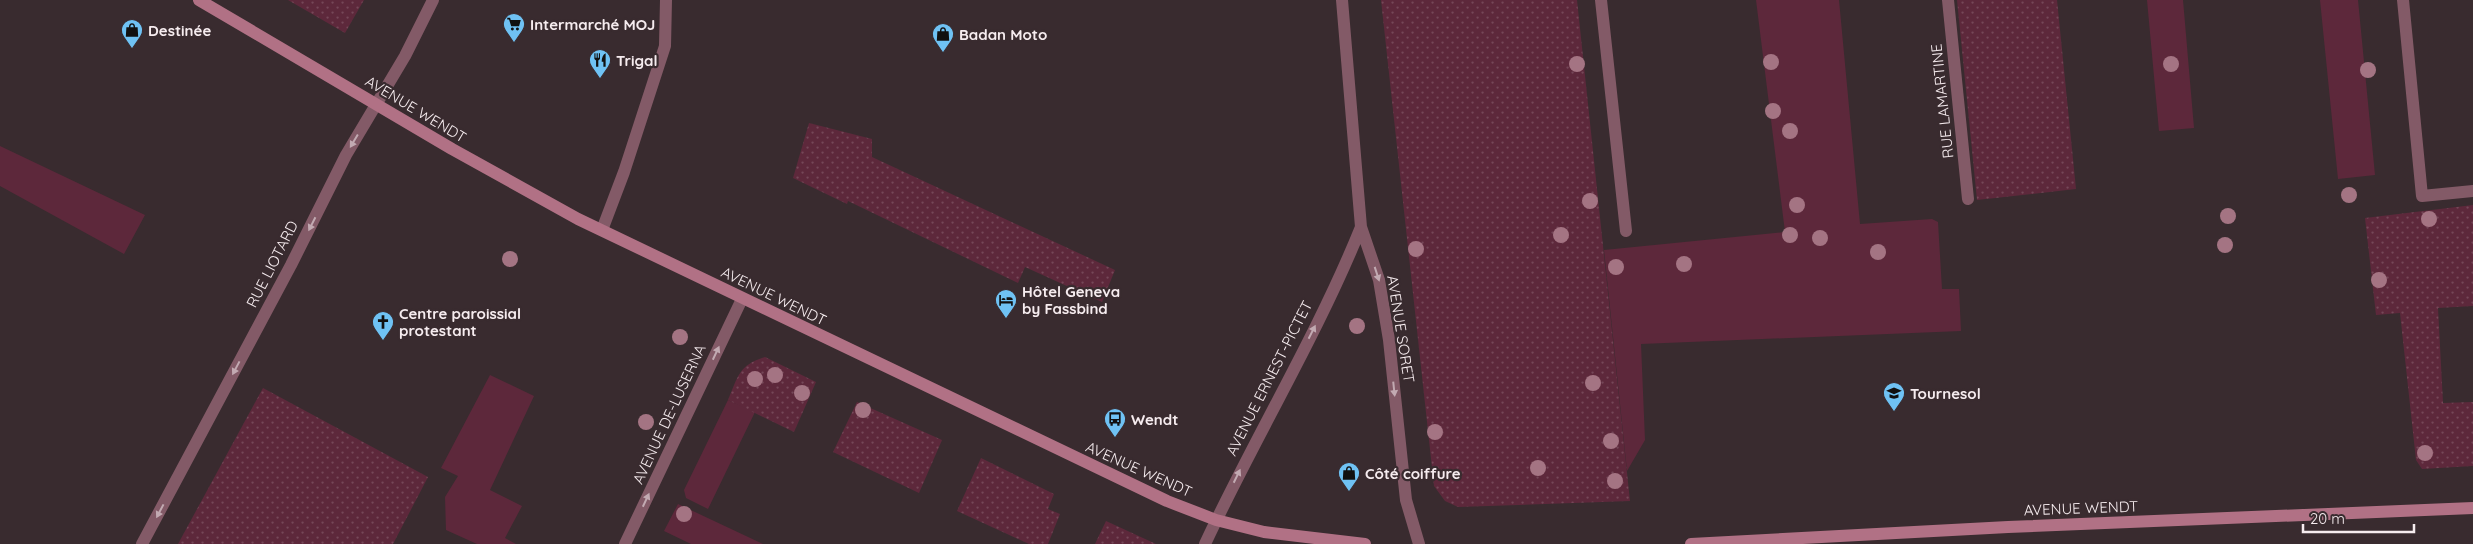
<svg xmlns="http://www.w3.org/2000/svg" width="2473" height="544" viewBox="0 0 2473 544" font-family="Quicksand,sans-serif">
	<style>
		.grass { fill: #5d283b }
		.park { fill: url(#park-dots) }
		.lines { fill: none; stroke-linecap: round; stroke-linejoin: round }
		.lane { stroke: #835a67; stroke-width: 12 }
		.street { stroke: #835a67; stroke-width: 12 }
		.secondary { stroke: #b17185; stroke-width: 12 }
		.tree { fill: #a47483 }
		.oneway { fill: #c2aab2 }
		.labels { text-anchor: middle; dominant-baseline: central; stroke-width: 4.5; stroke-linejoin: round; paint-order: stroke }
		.poi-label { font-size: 15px; font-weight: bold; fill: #f6ecef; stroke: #392b2f; text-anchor: start }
		.street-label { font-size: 15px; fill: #f6ecef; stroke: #392b2f }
	</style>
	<defs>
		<pattern id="park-dots" width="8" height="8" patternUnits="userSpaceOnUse" patternTransform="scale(1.25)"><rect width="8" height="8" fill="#5d283b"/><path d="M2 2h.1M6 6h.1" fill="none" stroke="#754758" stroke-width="1.8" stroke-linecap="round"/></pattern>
	</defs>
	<rect width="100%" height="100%" fill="#392b2f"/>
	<path class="grass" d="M1756 0H1839L1860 224 1932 219 1938 222 1942 289H1959L1961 331 1641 344 1645 440 1627 471 1604 250 1785 232Z
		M2147 0H2183L2194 128 2159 131Z
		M2320 0H2358L2375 175 2338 179Z
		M0 146 145 215 124 254 0 186Z
		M490 375 534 396 490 490 522 506 505 538 516 544H477L446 530 445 497 458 476 441 468Z
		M728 400 755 412 708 509 686 498 684 490Z
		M678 504 763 544H691L664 531Z"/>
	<path class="park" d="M288 0H364L345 33Z
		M1381 0H1577L1630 501 1458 507 1445 501 1434 486Z
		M1957 0H2057L2076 189 1977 200Z
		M809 123 872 139V157L1115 270 1102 302 1025 267 1018 283 848 201 847 204 793 178Z
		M2473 205V306L2438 308 2443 403 2473 402V466L2422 469 2416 460 2400 313 2376 315 2365 218Z
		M765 357 816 382 794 432 728 400C739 375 738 366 765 357Z
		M263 388 428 477 393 544H178Z
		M857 402 942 440 919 493 833 452Z
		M981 458 1054 494 1048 509 1060 514 1048 544H1029L957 511Z
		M1106 521 1156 544H1095Z"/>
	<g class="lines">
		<path class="lane" d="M2403 0 2422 196 2473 191
			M602 230 624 172 665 46 666 0"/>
		<path class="street" d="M1342 0 1361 227 1379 280 1389 340 1406 500 1419 544
			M1601 0 1626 231
			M1948 0 1968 199
			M142 544 291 265 346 155 405 56 433 0
			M625 544 742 299
			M1205 544C1255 437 1317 336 1361 227"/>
		<path class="secondary" d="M199 0 452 149 578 219 1167 501 1216 520 1264 532 1365 544
			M1691 544 2008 527 2473 508"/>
	</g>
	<g class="tree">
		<circle cx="1771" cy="62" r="8"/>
		<circle cx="1577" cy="64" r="8"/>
		<circle cx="2171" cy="64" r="8"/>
		<circle cx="2368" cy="70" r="8"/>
		<circle cx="1773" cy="111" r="8"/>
		<circle cx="1790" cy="131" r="8"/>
		<circle cx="2349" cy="195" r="8"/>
		<circle cx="1590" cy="201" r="8"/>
		<circle cx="1797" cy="205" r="8"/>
		<circle cx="2228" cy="216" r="8"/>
		<circle cx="2429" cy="219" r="8"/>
		<circle cx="1561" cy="235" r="8"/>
		<circle cx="1790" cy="235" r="8"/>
		<circle cx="1820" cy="238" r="8"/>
		<circle cx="2225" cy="245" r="8"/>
		<circle cx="1416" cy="249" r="8"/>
		<circle cx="1878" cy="252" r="8"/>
		<circle cx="510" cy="259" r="8"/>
		<circle cx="1684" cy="264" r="8"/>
		<circle cx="1616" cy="267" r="8"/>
		<circle cx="2379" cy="280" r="8"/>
		<circle cx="1357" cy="326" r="8"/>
		<circle cx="680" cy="337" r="8"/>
		<circle cx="775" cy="375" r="8"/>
		<circle cx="755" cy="379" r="8"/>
		<circle cx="1593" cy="383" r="8"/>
		<circle cx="802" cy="393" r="8"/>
		<circle cx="863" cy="410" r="8"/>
		<circle cx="646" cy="422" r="8"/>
		<circle cx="1435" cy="432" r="8"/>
		<circle cx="1611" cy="441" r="8"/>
		<circle cx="2425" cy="453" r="8"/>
		<circle cx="1538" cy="468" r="8"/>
		<circle cx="1615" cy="481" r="8"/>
		<circle cx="684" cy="514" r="8"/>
	</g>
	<defs><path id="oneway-solid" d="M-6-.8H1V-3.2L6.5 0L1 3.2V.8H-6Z" transform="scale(1.25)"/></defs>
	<g class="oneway">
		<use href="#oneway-solid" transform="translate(354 141) rotate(121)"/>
		<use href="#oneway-solid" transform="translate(312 224) rotate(117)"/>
		<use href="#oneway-solid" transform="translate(1377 274) rotate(72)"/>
		<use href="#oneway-solid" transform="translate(1312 332) rotate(-63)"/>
		<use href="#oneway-solid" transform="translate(716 353) rotate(-65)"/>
		<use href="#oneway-solid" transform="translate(236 368) rotate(118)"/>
		<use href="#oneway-solid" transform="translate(1394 389) rotate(84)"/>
		<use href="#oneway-solid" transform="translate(1237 476) rotate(-64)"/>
		<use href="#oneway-solid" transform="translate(646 500) rotate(-65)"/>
		<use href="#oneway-solid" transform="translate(160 511) rotate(118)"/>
	</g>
	<defs>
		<g id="supermarket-pin" transform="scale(1.125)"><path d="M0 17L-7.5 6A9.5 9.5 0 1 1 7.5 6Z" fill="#6fc2f4" stroke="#392b2f"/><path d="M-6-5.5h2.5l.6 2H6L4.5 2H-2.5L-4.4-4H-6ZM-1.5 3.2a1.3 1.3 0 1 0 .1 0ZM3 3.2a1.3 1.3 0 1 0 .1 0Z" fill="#111"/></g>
		<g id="shop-pin" transform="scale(1.125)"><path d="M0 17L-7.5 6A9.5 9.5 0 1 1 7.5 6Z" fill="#6fc2f4" stroke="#392b2f"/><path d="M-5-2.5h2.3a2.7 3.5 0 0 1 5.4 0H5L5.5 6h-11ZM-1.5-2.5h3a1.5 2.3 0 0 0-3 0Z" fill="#111"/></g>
		<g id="restaurant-pin" transform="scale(1.125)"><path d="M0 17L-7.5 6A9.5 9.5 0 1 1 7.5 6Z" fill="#6fc2f4" stroke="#392b2f"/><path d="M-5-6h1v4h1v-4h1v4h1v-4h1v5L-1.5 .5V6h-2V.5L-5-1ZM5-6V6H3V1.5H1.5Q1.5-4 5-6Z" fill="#111"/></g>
		<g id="hotel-pin" transform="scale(1.125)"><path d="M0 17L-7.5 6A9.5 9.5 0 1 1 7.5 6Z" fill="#6fc2f4" stroke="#392b2f"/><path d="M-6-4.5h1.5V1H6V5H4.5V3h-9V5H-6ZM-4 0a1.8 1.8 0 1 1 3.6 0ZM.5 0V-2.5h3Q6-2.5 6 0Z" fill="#111"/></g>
		<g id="church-pin" transform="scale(1.125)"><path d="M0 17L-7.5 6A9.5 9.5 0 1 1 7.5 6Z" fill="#6fc2f4" stroke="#392b2f"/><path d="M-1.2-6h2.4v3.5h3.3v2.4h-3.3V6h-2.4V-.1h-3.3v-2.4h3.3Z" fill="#111"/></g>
		<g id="school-pin" transform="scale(1.125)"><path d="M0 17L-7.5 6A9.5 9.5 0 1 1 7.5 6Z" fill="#6fc2f4" stroke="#392b2f"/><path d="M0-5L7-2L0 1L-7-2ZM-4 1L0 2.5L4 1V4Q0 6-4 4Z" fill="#111"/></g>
		<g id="bus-pin" transform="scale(1.125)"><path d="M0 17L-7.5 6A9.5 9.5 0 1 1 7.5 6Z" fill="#6fc2f4" stroke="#392b2f"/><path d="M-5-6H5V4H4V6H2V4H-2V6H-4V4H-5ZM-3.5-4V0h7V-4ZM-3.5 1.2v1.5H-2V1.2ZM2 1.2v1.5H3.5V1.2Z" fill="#111"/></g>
	</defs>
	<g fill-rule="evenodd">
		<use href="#supermarket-pin" x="514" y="24"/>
		<use href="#shop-pin" x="132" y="30"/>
		<use href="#shop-pin" x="943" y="34"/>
		<use href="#restaurant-pin" x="600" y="60"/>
		<use href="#hotel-pin" x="1006" y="300"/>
		<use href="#church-pin" x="383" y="322"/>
		<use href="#school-pin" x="1894" y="393"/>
		<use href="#bus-pin" x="1115" y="419"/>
		<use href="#shop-pin" x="1349" y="473"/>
	</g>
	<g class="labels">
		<g class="poi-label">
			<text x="530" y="24">Intermarché MOJ</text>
			<text x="148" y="30">Destinée</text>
			<text x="959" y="34">Badan Moto</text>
			<text x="616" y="60">Trigal</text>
			<text x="1022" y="291">Hôtel Geneva<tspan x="1022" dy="17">by Fassbind</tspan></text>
			<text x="399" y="313">Centre paroissial<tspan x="399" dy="17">protestant</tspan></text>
			<text x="1910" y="393">Tournesol</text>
			<text x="1131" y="419">Wendt</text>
			<text x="1365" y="473">Côté coiffure</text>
		</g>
		<g class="street-label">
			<text transform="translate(1942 101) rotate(-96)">RUE LAMARTINE</text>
			<text transform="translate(416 109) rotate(31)">AVENUE WENDT</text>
			<text transform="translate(272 264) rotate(-63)">RUE LIOTARD</text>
			<text transform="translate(774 296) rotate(26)">AVENUE WENDT</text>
			<text transform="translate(1401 329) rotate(81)">AVENUE SORET</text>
			<text transform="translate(1269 378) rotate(-63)">AVENUE ERNEST-PICTET</text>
			<text transform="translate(669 414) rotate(-65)">AVENUE DE-LUSERNA</text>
			<text transform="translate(1139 469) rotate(24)">AVENUE WENDT</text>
			<text transform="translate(2081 508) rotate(-2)">AVENUE WENDT</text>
		</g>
	</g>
	<path d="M2303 524v8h111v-8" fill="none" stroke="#f6ecef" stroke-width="2.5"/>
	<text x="2310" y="524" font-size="15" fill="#f6ecef" stroke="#392b2f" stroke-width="4" paint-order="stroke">20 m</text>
</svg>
